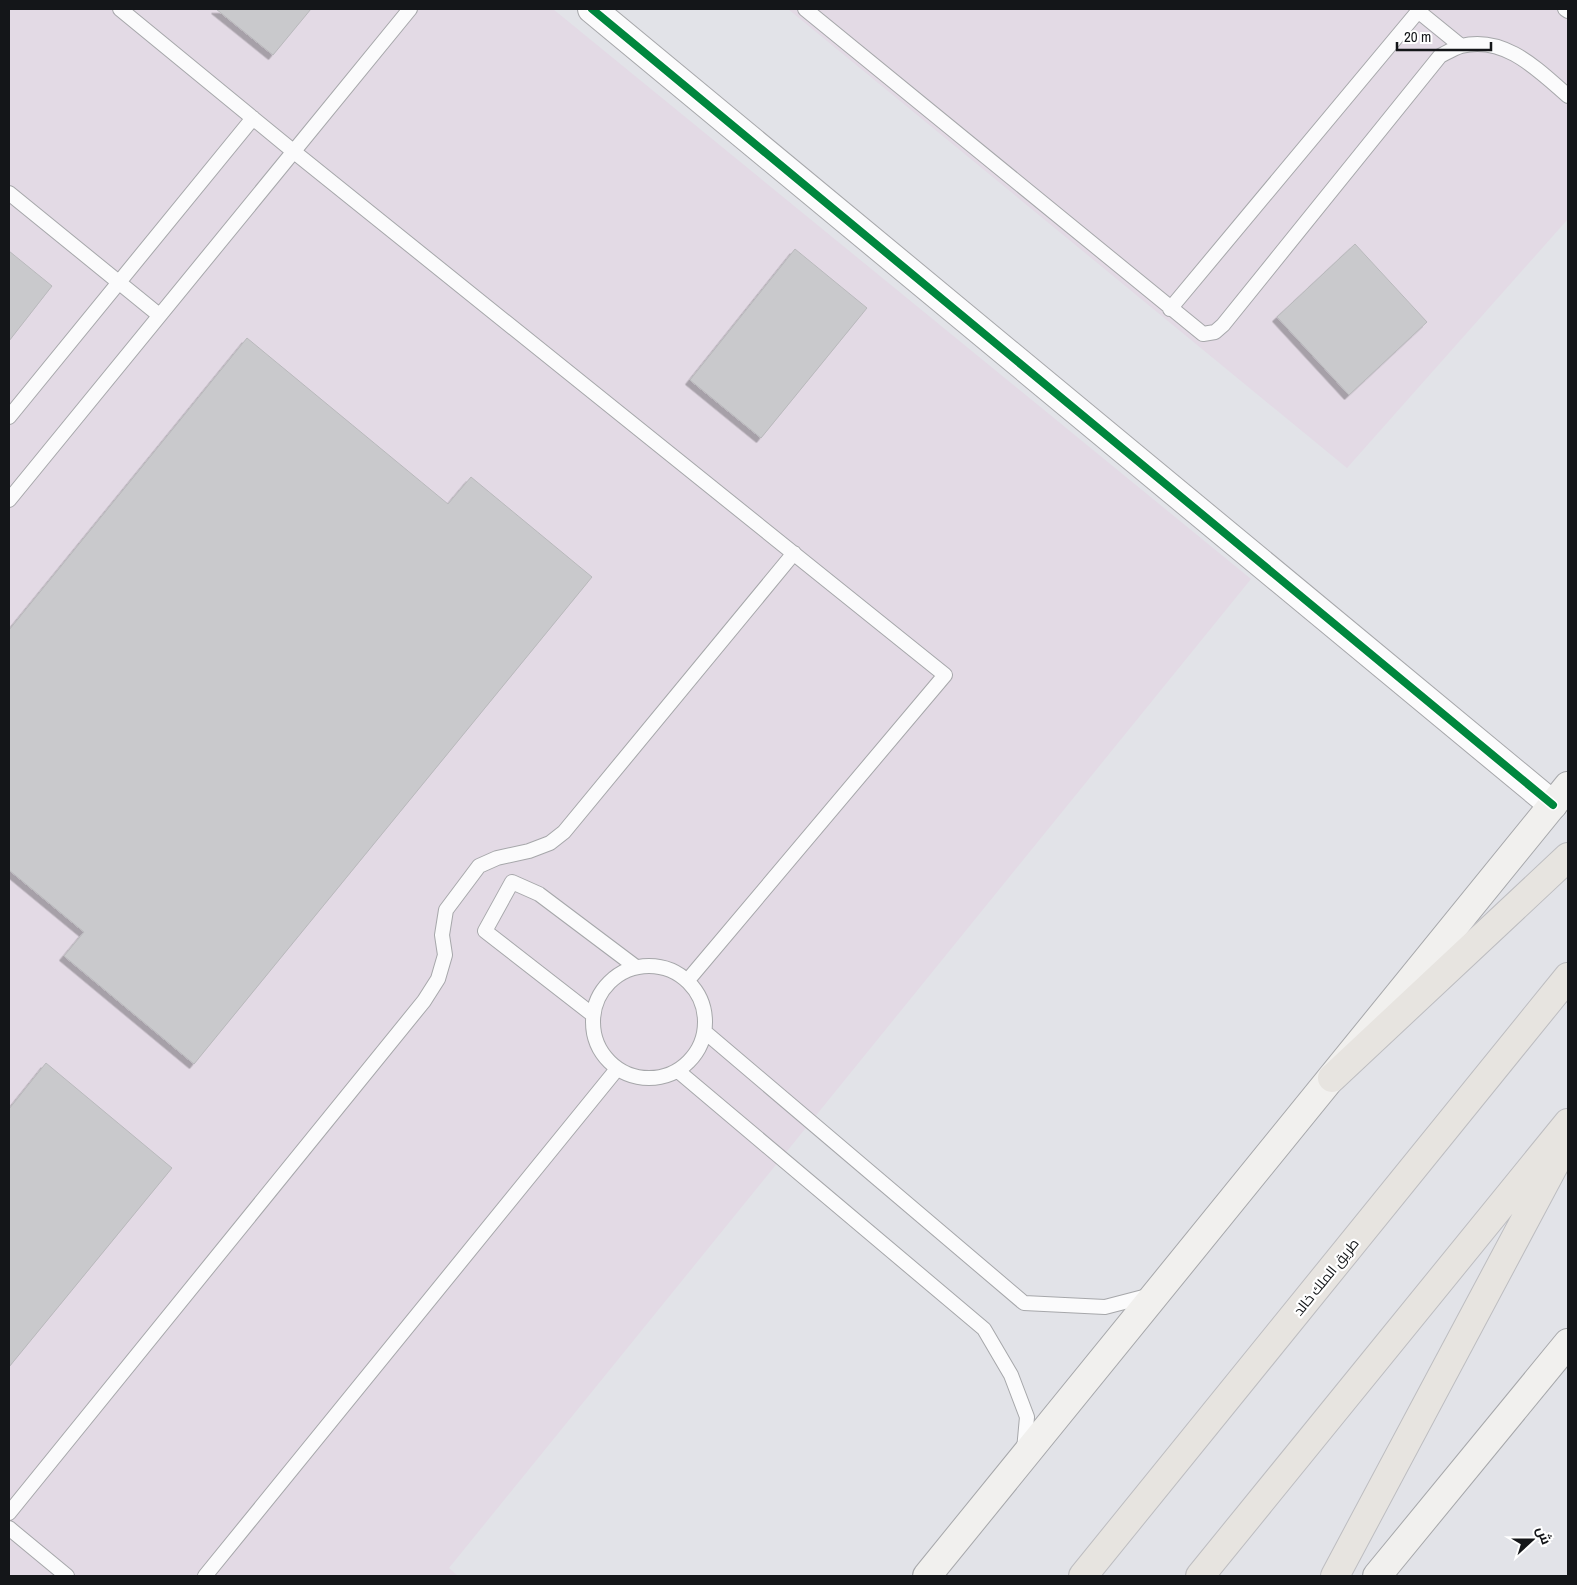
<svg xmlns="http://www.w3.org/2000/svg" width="1577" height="1585" viewBox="0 0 1577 1585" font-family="'Archivo Narrow',Cairo,sans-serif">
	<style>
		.medical { fill: #e3dae5 }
		.building { fill: #c9c9cc; stroke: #b9b9bc; filter: url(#shadow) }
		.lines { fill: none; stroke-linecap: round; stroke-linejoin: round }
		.service-casing { stroke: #a6a7aa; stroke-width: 16 }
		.minor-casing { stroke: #a6a7aa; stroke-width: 30 }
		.secondary-casing { stroke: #a6a7aa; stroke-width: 30 }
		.primary-casing { stroke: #bdbdc0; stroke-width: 30 }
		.service { stroke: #fbfbfc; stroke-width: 14 }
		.minor { stroke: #fbfbfc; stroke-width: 28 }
		.secondary { stroke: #f1f0ee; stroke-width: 28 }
		.primary { stroke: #e7e4e0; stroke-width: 28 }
		.cycleway-casing { stroke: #fff; stroke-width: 11 }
		.cycleway { stroke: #00873e; stroke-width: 8 }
		.labels { text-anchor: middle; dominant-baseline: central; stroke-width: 4.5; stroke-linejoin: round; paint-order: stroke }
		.street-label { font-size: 14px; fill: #141619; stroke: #fff }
	</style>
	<defs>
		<filter id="shadow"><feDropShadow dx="-4.5" dy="4.5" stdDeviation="0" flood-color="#0004"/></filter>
	</defs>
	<rect width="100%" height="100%" fill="#e2e3e8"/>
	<path class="medical" d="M9 9H553L1251 579 449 1568 458 1576H9Z
		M788 9H1568V219L1347 468Z"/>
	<path class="building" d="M216 9H311L273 55Z
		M1355 244 1427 322 1349 395 1277 317Z
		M795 249 867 308 761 438 690 380Z
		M9 251 52 286 9 341Z
		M247 338 448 504 471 477 592 577 194 1064 64 956 84 932 9 870V630Z
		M46 1063 172 1168 9 1367V1109Z"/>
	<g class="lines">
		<g class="service-casing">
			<path id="service" d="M120 9 293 151 945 675 688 980
				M805 9 1203 334 1215 332 1223 325 1440 56C1446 53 1454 48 1461 46 1505 35 1538 70 1568 96
				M1565 9 1568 11
				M1418 11 1461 46
				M9 193 159 315
				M1170 309 1420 9
				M9 417 253 118
				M9 500 410 9
				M593 1022a56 56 0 1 1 112 0a56 56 0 1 1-112 0Z
				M593 1015 485 931 512 882 539 894 636 967
				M705 1032 1024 1303 1105 1307 1151 1295
				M678 1071 984 1329 1011 1375 1027 1417 1024 1450
				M9 1513 424 1001 438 979 445 955 442 935 446 910 479 866 497 858 529 851 550 843 564 832 794 553
				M9 1528 67 1576
				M205 1576 617 1069"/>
		</g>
		<g class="minor-casing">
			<path id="minor" d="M592 9 1553 805"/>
		</g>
		<g class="secondary-casing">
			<path id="secondary" d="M927 1576 1568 786
				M1377 1576 1568 1343"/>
		</g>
		<g class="primary-casing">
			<path id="primary" d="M1332 1078 1568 857
				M1083 1576 1568 977
				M1200 1576 1568 1123
				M1335 1576 1565 1145"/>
		</g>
		<use href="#service" class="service"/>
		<use href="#minor" class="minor"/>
		<use href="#secondary" class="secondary"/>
		<use href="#primary" class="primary"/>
		<g class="cycleway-casing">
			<path id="cycleway" d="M592 9 1553 805"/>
		</g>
		<use href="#cycleway" class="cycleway"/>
	</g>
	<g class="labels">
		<g class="street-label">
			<text transform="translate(1326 1277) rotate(-51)">طريق الملك خالد</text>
		</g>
	</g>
	<rect width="1577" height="1585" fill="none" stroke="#141619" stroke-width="20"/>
	<g transform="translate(1532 1540) rotate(69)" stroke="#ffffff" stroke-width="4" paint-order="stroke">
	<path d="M0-4L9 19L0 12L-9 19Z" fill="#141619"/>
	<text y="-8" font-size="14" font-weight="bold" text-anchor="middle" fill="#141619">ش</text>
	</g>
	<path d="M1397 42v8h94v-8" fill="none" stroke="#141619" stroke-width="2.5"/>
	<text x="1404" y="42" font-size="15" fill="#141619" stroke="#ffffff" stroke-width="4" paint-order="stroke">20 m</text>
</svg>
